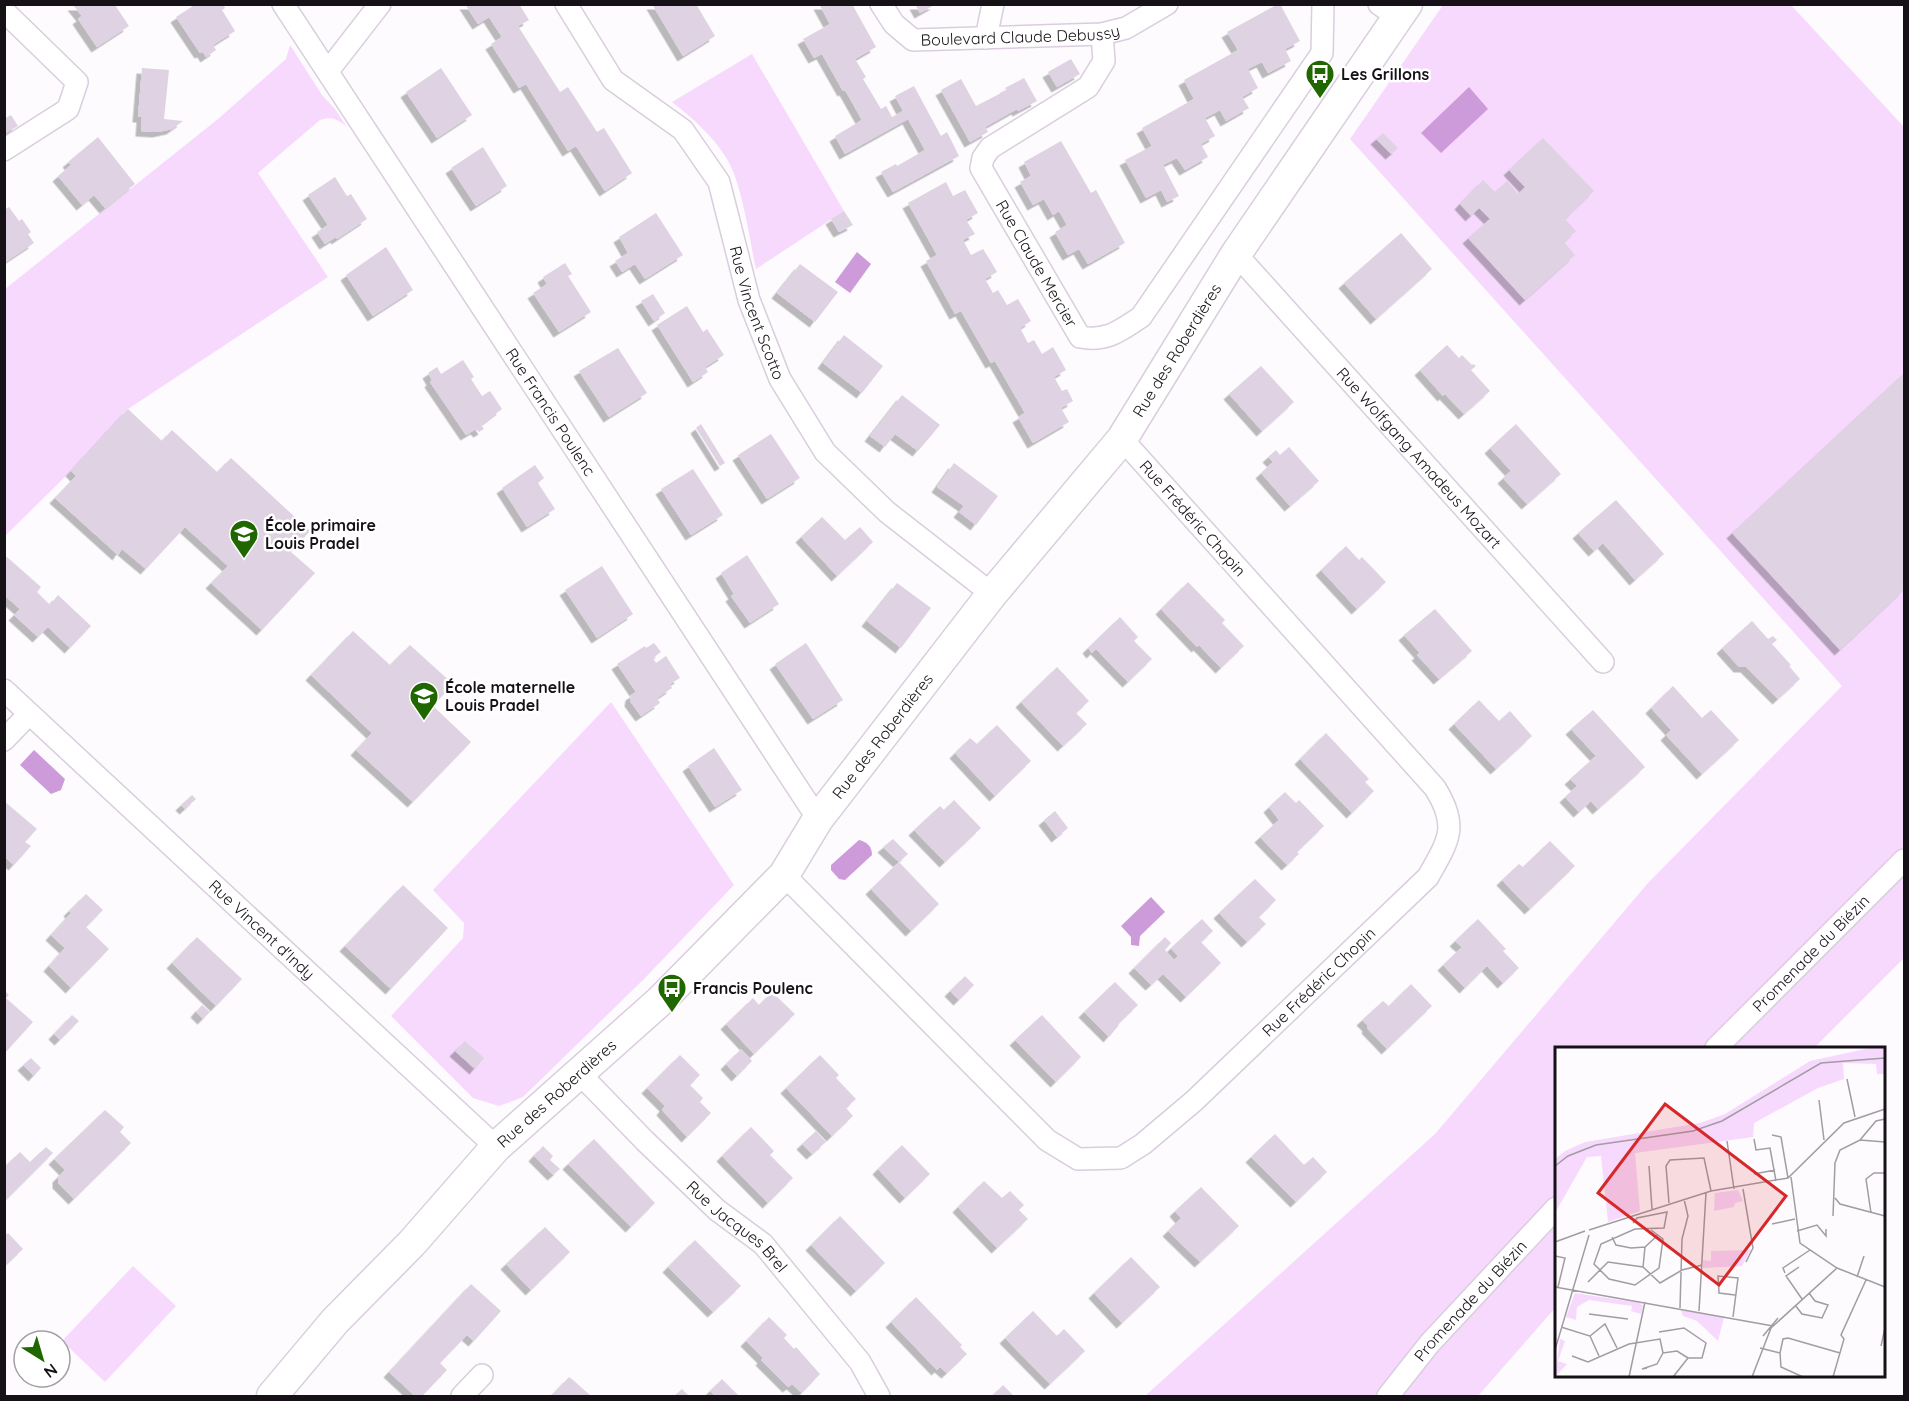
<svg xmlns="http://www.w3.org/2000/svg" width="1909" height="1401" viewBox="0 0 1909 1401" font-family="Quicksand,sans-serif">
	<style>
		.green { fill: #f6d9fd }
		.water { fill: #cd9bda }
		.building { fill: #dfd2e3; filter: url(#shadow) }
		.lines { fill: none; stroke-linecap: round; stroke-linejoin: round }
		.street-casing { stroke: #dacdde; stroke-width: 24 }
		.secondary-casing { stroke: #dacdde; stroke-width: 33 }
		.street { stroke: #fff; stroke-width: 21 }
		.secondary { stroke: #fff; stroke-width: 30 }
		.labels { text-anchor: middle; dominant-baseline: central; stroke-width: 5; stroke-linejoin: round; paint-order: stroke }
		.street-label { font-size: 16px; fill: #161117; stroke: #fff }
		.poi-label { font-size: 16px; font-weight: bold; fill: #161117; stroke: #fff; text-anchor: start }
		.inset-road { fill: none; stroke: #a19da2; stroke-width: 1.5 }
		.view { fill: #d62828; fill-opacity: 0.15; stroke: #d62828; stroke-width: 3 }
		.inset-edge { fill: none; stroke: #161117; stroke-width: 3 }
	</style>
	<defs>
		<filter id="shadow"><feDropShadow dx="-5.5" dy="5.5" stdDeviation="0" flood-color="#0004"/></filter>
	</defs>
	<rect width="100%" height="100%" fill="#fdfbfe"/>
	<path class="green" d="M1443 5H1791L1904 127V958L1814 1048H1556V1307L1478 1396H1145L1435 1134 1648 883 1842 686 1350 139Z
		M290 45 322 95 335 109 346 126C337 119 331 116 320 120L258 173 328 277 128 409 71 471 5 536V289L218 119 286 59Z
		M752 54 844 211 756 269C749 237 742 181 725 156 711 134 692 118 672 102Z
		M611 702 734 885 644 979 523 1097 499 1106 473 1098 391 1016 463 938 464 923 433 890Z
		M133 1266 176 1306 105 1382 62 1341Z"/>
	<path class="water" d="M1469 87 1488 109 1441 153 1421 133Z
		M857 252 871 264 850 293 835 282Z
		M34 750 65 779 61 790 51 794 20 765Z
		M859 840C867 842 872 846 872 855L845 880 839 879 831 870V865Z
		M1151 897 1165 912 1140 936 1139 946 1131 945V937L1121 926Z"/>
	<path class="building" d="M196 4H223L225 8 222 10 235 31 213 45 216 50 206 57 203 52 200 53 176 17Z
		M465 4H519L529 20 518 26 560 92 568 87 597 132 604 128 632 173 605 191 576 146 568 151 526 84 519 88 491 44 502 37 489 17 478 24Z
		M652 4H696L715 36 683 56Z
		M819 4H852L876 47 855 59 866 77 863 79 881 109 886 106 892 117 903 111 895 96 914 86 941 136 947 132 959 156 893 192 881 172 896 164 897 166 925 150 908 119 845 154 835 136 862 120 845 90 843 91 822 54 814 58 803 39 830 24Z
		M915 4H936L920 13Z
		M1278 4H1280L1300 41 1285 49 1291 61 1268 73 1262 62 1248 69 1258 88 1242 97 1249 108 1226 121 1220 110 1205 118 1215 136 1201 144 1208 157 1185 170 1177 158 1163 165 1179 196 1167 202 1161 190 1146 198 1125 160 1152 146 1142 128 1194 99 1184 80 1238 50 1227 32Z
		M73 5H115L129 26 97 47 78 19 82 16Z
		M1071 59 1080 74 1057 87 1048 72Z
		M142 68 169 70 164 119 183 121 172 129 158 132 141 131 142 117H138Z
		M441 68 472 115 437 138 406 92Z
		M1024 78 1037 101 1018 111 1017 109 985 127 988 132 970 142 941 90 961 79 976 106 1007 90 1005 88Z
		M11 115 18 126 4 134V119Z
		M1383 133 1398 148 1391 154 1376 139Z
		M98 137 135 184 105 208 94 195 82 205 58 176 71 165 68 162Z
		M1543 138 1594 191 1565 219 1576 231 1564 242 1575 255 1525 300 1468 238 1490 219 1479 208 1471 216 1460 204 1483 180 1495 192 1507 181 1518 194 1525 187 1509 170Z
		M1061 141 1091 193 1096 190 1125 243 1088 264 1079 249 1068 255 1061 243 1055 232 1067 225 1059 211 1053 215 1044 199 1033 205 1020 182 1031 176 1024 162Z
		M483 147 507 186 476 206 451 168Z
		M335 177 347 196 351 194 367 219 337 239 336 237 325 244 317 232 328 225 308 195Z
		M946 182 953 196 965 190 978 213 966 220 975 234 963 240 971 255 983 249 990 260 997 272 985 279 993 293 998 290 1007 305 1018 299 1031 321 1020 328 1028 343 1034 340 1042 354 1053 347 1066 370 1054 377 1062 391 1067 389 1073 401 1061 408 1069 422 1033 443 1018 417 1025 413 995 361 991 363 961 311 955 314 926 261 937 255 908 203Z
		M9 207 19 221 22 219 31 232 28 234 34 243 4 263V210Z
		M844 211 853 225 839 232 831 219Z
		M656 213 683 255 645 279 635 264 622 272 615 261 628 253 619 237Z
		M1401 233 1432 269 1376 319 1344 283Z
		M386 247 413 290 373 316 346 275Z
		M565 263 572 274 568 276 591 312 559 332 533 293 547 284 543 277Z
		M800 264 838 292 815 322 777 293Z
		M653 294 665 313 654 321 641 301Z
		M687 306 703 332 707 329 724 355 705 367 708 372 693 382 657 325Z
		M844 335 883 366 862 393 823 363Z
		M1447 345 1459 358 1462 355 1472 365 1473 364 1476 366 1471 370 1490 391 1464 414 1445 394 1443 396 1420 370Z
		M618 348 647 393 609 417 579 371Z
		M463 360 474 377 471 379 482 396 490 391 502 409 481 425 484 429 479 432 476 429 466 435 430 382 432 380 428 373 437 367 441 374Z
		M1261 366 1294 402 1262 431 1229 394Z
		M1904 373V590L1840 650 1732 533Z
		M902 395 940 425 918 451 895 434 885 447 870 436Z
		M128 409 162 441 172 430 217 472 231 458 310 531 291 552 315 573 262 630 211 583 228 566 185 527 146 569 122 549 118 555 55 498 76 476 71 471Z
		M701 424 725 463 720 466 696 428Z
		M1516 424 1561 474 1527 504 1503 478 1511 471 1490 448Z
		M771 434 800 478 767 499 738 455Z
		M1289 447 1319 481 1290 506 1261 473 1273 462 1268 457 1276 450 1280 455Z
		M954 463 998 496 976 525 959 512 964 506 937 487Z
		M535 465 544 478 538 483 555 509 527 527 502 488Z
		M693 469 723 515 691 535 661 489Z
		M1616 500 1664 554 1635 580 1603 543 1594 551 1578 533Z
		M822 517 845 540 860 527 873 542 837 576 801 537Z
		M1346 546 1359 560 1362 557 1386 582 1357 609 1321 570Z
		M747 555 779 604 750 623 731 596 734 594 721 573Z
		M7 557 41 587 37 592 50 605 58 595 91 626 70 648 48 627 38 637 14 615 20 609 4 595V559Z
		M602 566 633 614 597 638 565 590Z
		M1188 582 1225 620 1222 623 1244 646 1221 668 1199 645 1197 647 1161 609Z
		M897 583 931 608 901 648 867 621Z
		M1435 609 1472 651 1439 679 1417 655 1420 653 1404 635Z
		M1120 617 1138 637 1134 641 1152 659 1128 682 1096 649 1092 653 1088 648Z
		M1752 621 1768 639 1773 636 1777 640 1772 644 1791 665 1789 666 1800 679 1778 699 1746 667H1739L1722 648Z
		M353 631 390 665 410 645 453 684 433 706 471 742 413 802 356 750 372 733 311 675Z
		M654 643 661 652 653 658 656 663 666 656 680 678 670 684 672 688 657 698 660 703 641 716 630 701 631 695 636 692 617 664 645 646 646 648Z
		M806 643 843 700 813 719 775 664Z
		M1057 667 1089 701 1076 713 1087 724 1063 746 1021 702Z
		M1673 686 1702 718 1711 710 1739 740 1702 774 1666 735 1671 730 1651 708Z
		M1479 700 1499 721 1510 711 1532 736 1496 769 1454 724Z
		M1593 710 1645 767 1598 809 1591 801 1579 812 1565 797 1577 786 1570 779 1596 756 1571 729Z
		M997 725 1031 761 995 796 955 753 970 738 977 744Z
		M1326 733 1369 779 1365 782 1374 791 1352 813 1300 759Z
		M714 748 742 790 715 807 688 766Z
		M1285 792 1296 803 1299 800 1324 826 1297 852 1299 854 1287 865 1260 837 1279 820 1269 807Z
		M192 795 196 799 185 809 181 805Z
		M954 800 981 828 945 862 914 830 940 806 944 810Z
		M4 801 37 829 25 842 31 846 14 865 6 858 4 860Z
		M1055 811 1068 828 1057 837 1044 820Z
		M893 839 908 854 899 862 883 847Z
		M1550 841 1575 866 1530 909 1502 880 1519 864 1523 867Z
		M899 862 939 904 911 931 871 889Z
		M1255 879 1276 900 1259 917 1266 924 1247 942 1219 913Z
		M403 885 448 928 391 989 345 946Z
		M86 894 103 910 86 927 109 949 71 988 49 966 65 948 51 935 71 913 69 911Z
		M1202 919 1213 931 1201 942 1221 963 1186 997 1163 974 1151 985 1134 968 1165 937 1171 943 1165 950 1174 960 1178 956 1171 948Z
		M1478 919 1506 949 1503 951 1519 968 1503 983 1487 966 1465 988 1443 965 1462 947 1455 941Z
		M197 937 242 979 216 1006 172 963Z
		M965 976 974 985 959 1000 950 991Z
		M1115 982 1138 1005 1118 1024 1119 1025 1109 1037 1084 1012Z
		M1411 984 1432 1006 1387 1049 1367 1028 1368 1026 1362 1020 1383 1001 1389 1006Z
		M4 990 9 995 6 998 33 1022 4 1054Z
		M772 992 795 1014 754 1054 726 1024 753 998 759 1005Z
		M202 1005 210 1012 203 1019 196 1012Z
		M72 1015 79 1021 60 1040 54 1034Z
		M1042 1015 1081 1057 1056 1082 1015 1040Z
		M465 1041 484 1058 475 1069 455 1051Z
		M741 1049 752 1061 737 1076 726 1064Z
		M680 1055 700 1075 690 1085 703 1098 700 1102 711 1113 687 1137 662 1110 665 1106 647 1088Z
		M820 1055 839 1075 836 1078 856 1099 846 1108 853 1116 832 1136 786 1088Z
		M31 1058 41 1068 34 1076 23 1065Z
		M105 1110 124 1127 120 1132 131 1143 74 1199 58 1183V1177L65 1170 54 1159Z
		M751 1127 774 1151 770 1155 793 1178 768 1203 722 1156Z
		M816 1131 826 1142 812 1154 802 1144Z
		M1275 1134 1304 1165 1313 1157 1327 1172 1296 1202 1251 1157Z
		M594 1139 655 1203 631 1227 568 1164Z
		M902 1145 930 1174 905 1198 878 1169Z
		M543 1146 553 1156 550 1160 560 1169 553 1175 534 1156Z
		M46 1147 53 1153 4 1202V1167L20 1152 30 1162Z
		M984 1181 1002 1198 1010 1191 1024 1205 1019 1210 1028 1219 997 1248 958 1207Z
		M1201 1187 1239 1226 1200 1262 1168 1231 1181 1218 1175 1211Z
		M840 1216 885 1263 856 1291 811 1245Z
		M545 1227 570 1252 531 1290 506 1264Z
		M8 1233 23 1249 4 1267V1236Z
		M695 1240 741 1286 713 1312 668 1267Z
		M1131 1257 1160 1287 1122 1323 1094 1293Z
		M471 1284 501 1311 474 1341 467 1335 440 1363 447 1370 422 1396H415L389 1372Z
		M916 1297 962 1345 960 1347 967 1354 947 1373 940 1367 937 1370 891 1322Z
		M1033 1311 1057 1336 1064 1329 1085 1351 1050 1384 1005 1338Z
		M769 1317 787 1335 784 1338 794 1349 796 1347 820 1374 802 1393 792 1384 788 1387 761 1360 763 1358 746 1341Z
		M569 1377 573 1380 591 1396H551Z
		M722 1379 739 1396H715L710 1391Z
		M1003 1385 1014 1396H992Z
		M682 1389 689 1396H674Z"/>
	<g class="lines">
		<g class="street-casing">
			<g id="street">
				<path id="s1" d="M283 4 818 819"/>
				<path id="s2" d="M566 4 613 80 683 130 719 182 749 300 780 379 825 452 887 512 992 594"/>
				<path id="s3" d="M881 4 894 24 913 40 1102 34 1126 28 1167 4"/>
				<path d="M1379 4 1398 17"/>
				<path d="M4 11 77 82 68 109 4 150"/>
				<path id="s4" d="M1102 34 1104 61 1088 87 990 148 983 158 981 168 1080 337C1107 342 1119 331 1141 317L1322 53 1323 4"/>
				<path d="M986 38 993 4"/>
				<path d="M328 71 380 4"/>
				<path id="s5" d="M1236 254 1603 662"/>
				<path id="s6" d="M4 690 496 1147"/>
				<path d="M4 740 29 714"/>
				<path id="s7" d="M784 875 1047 1140 1078 1159 1121 1158 1143 1144 1194 1101 1428 877C1449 840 1459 826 1435 788L1122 439"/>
				<path id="s8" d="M1716 1048 1904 860"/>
				<path id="s9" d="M578 1072 645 1141 717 1210 763 1244 860 1362 879 1396"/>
				<path d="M462 1396 482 1375"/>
				<path id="s10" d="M1388 1396 1430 1343 1556 1208"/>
			</g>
		</g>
		<g class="secondary-casing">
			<g id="secondary">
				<path id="s11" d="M272 1396 335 1321 412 1243 496 1147 660 1001 784 875 818 819 992 594 1122 439 1236 254 1407 4"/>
			</g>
		</g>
		<use href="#street" class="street"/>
		<use href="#secondary" class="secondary"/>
	</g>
	<defs>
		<g id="bus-pin" transform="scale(1.5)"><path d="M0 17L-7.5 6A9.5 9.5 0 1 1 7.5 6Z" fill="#206700" stroke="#fff"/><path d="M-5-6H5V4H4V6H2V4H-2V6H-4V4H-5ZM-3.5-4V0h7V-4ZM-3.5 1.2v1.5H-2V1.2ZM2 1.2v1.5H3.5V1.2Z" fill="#fff"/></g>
		<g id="school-pin" transform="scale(1.5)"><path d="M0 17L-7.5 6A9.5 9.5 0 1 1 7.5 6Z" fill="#206700" stroke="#fff"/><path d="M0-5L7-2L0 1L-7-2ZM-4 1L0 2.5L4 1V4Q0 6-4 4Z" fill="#fff"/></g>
	</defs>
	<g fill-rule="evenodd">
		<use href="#bus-pin" x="1320" y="74"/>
		<use href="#school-pin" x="244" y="534"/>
		<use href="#school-pin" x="424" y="696"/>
		<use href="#bus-pin" x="672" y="988"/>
	</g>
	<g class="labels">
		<g class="street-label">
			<text stroke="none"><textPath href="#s3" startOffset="156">Boulevard Claude Debussy</textPath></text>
			<text stroke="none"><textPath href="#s4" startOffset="306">Rue Claude Mercier</textPath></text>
			<text stroke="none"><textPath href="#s2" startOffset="375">Rue Vincent Scotto</textPath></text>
			<text stroke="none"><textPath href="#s11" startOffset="1388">Rue des Roberdières</textPath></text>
			<text stroke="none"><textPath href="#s1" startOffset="488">Rue Francis Poulenc</textPath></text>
			<text stroke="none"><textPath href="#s5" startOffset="274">Rue Wolfgang Amadeus Mozart</textPath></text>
			<text transform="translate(1193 518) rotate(48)">Rue Frédéric Chopin</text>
			<text stroke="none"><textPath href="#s11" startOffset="902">Rue des Roberdières</textPath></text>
			<text stroke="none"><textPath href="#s6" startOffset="352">Rue Vincent d'Indy</textPath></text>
			<text stroke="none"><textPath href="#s8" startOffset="134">Promenade du Biézin</textPath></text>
			<text stroke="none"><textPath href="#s7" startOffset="718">Rue Frédéric Chopin</textPath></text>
			<text stroke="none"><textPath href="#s11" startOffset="416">Rue des Roberdières</textPath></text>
			<text stroke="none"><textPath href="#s9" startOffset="222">Rue Jacques Brel</textPath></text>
			<text stroke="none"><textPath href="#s10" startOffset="126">Promenade du Biézin</textPath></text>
		</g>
		<g class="poi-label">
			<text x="1341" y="74">Les Grillons</text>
			<text x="265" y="525">École primaire<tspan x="265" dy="18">Louis Pradel</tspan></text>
			<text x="445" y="687">École maternelle<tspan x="445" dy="18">Louis Pradel</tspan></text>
			<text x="693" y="988">Francis Poulenc</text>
		</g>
	</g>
	<g transform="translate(1555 1047)">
		<rect width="330" height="330" fill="#fdfbfe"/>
		<path d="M319 0H330V27H322L321 17 288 16 289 32 263 41 199 76 198 90 80 106 85 164 53 175 46 109 32 110 0 166V112L10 104 30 95 145 76 170 67 255 14ZM183 143 188 154 180 156 179 160 159 164 160 146ZM196 203 187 219 148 221V213L156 214V204ZM20 246 85 256 88 259 86 267 76 264 77 259 34 253 22 260 21 273 11 270ZM126 263 169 270 163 294 142 274 128 269ZM5 292 10 294 3 314 12 317 0 330Z" fill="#f6d9fd"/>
		<path class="inset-road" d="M292 32 300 70M264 53 269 93M217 88 226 90 233 131M199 92 201 103 215 101 221 134M305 93 321 74 330 72M172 94 179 142M0 119 13 109 41 98 138 84 167 74 266 16 330 11M94 119 97 162M199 127 220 123M236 130 245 196 282 221 330 240M188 142 198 201 191 215M280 151 285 157 330 169M114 156 111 119 115 113 149 111 156 144M316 166 311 132 319 126H330M278 169 280 116 285 103 305 93 330 95M78 176 82 171 112 165 109 181 80 182 46 197 39 217 54 232 80 238 104 221 108 192 96 183M217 177 240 172M34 183 156 144 233 131 289 76 330 62M242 184 262 178 271 189V182M57 190 61 198 76 201 90 200 103 188M0 195 30 184M0 209 10 211 3 240M88 220 90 200M244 220 231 229 247 252M230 226 228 221 255 203M302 230 309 209M33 235 53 215 88 220 105 236 127 223 147 218M0 240 218 279M240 258 247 267 267 271 273 258 260 254 254 246M125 261 127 192 133 169 129 152M144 264 151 146M34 267 73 272M178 270 183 231 163 229 164 246 180 248M6 280 35 289 44 309M104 285 129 281 151 296 147 311H133L118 330M35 289 50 277 62 301M208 289 223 271M326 299 330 281M205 301 225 306 226 320 248 330M0 303 34 188M225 306 228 292 233 291 285 306M17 309 33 315 74 297 105 292 108 306 122 304 133 311M92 321 87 322 102 317 108 306M74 330 90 255M197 330 216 281 282 221M278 330 289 292 286 288 311 233"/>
		<path class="view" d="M110 57 231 149 164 238 43 146Z"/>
		<rect width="330" height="330" class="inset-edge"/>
	</g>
	<rect width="1909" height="1401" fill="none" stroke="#161117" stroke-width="12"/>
	<g transform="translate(42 1359) rotate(143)"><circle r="28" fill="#ffffff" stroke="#a2a0a2" stroke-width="1.5"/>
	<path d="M0-4.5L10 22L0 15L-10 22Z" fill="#206700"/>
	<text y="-9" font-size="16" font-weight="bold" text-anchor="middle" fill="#161117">N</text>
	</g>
</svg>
